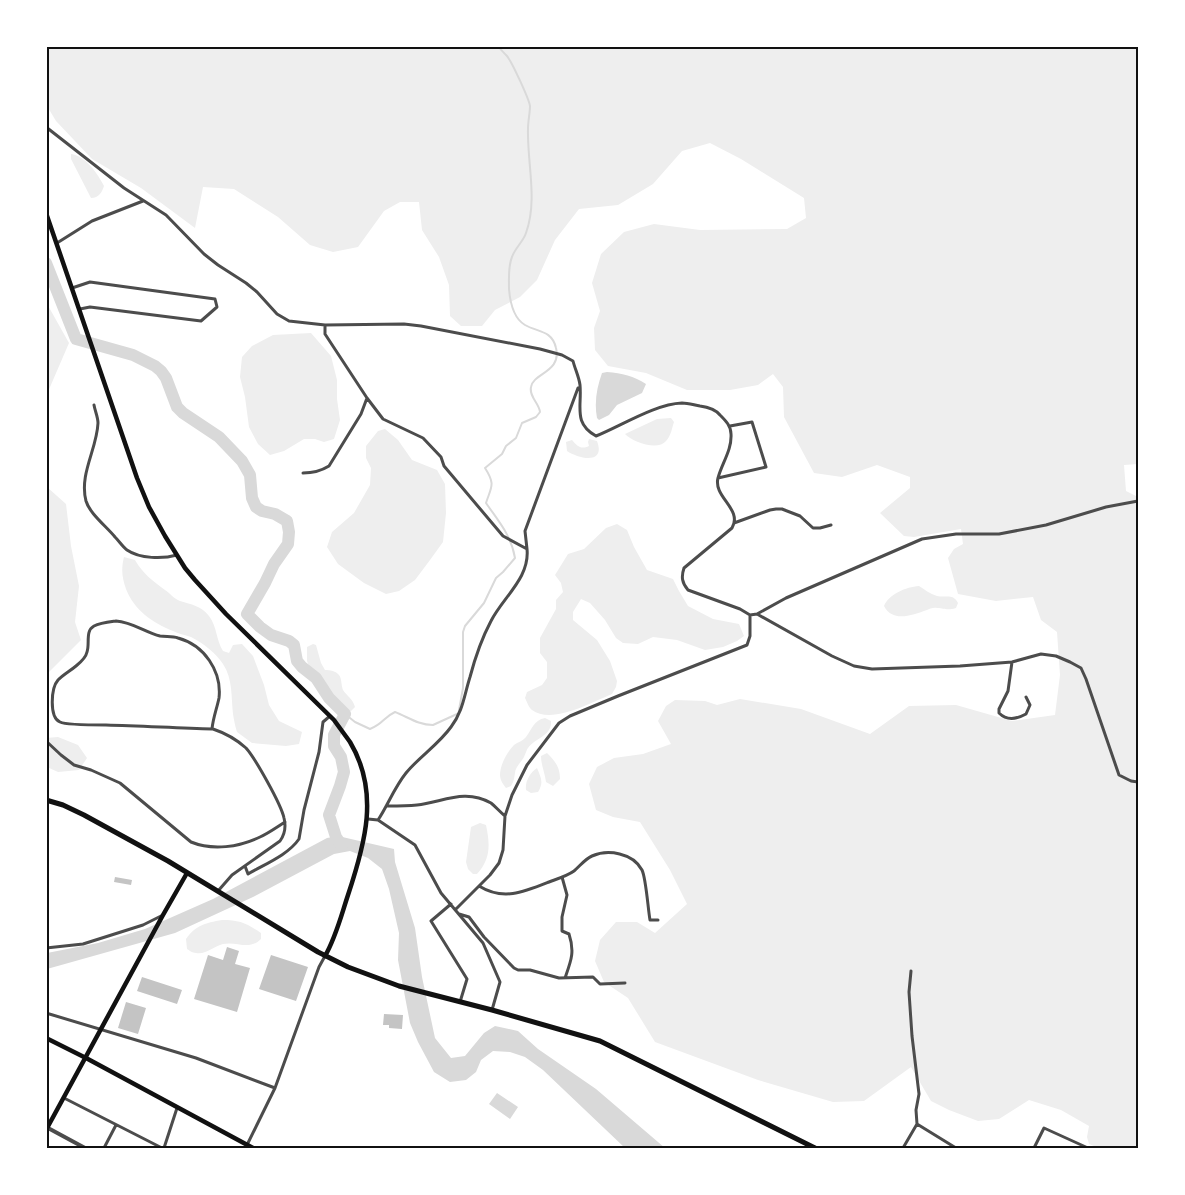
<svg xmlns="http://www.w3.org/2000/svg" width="1185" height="1195" viewBox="0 0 1185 1195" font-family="'Fira Sans Condensed',sans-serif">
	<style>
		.green { fill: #eee }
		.water { fill: #d9d9d9 }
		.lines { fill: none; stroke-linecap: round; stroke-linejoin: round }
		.stream { stroke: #d9d9d9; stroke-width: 2 }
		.river { stroke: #d9d9d9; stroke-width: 12 }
		.building { fill: #c4c4c4 }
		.minor { stroke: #4c4c4c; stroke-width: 3 }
		.tertiary { stroke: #4c4c4c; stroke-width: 4 }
		.secondary { stroke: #111; stroke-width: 4.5 }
		.trunk { stroke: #111; stroke-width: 5 }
		.neatline { fill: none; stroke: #111; stroke-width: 2 }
	</style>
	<rect width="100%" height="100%" fill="#fff"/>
	<path class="green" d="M46 47H1138V464L1124 465 1126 491 1138 497V1148H1099L1089 1144 1087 1137 1089 1126 1061 1110 1029 1100 999 1119 978 1121 949 1110 931 1101 911 1067 864 1101 833 1102 758 1080 655 1042 628 998 604 982 595 961 600 940 616 922H637L655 933 687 904 670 870 640 822 613 817 596 810 589 784 597 767 614 758 643 754 671 744 658 721 666 706 675 700 705 701 717 705 740 699 801 709 870 734 909 706 956 705 1012 721 1055 715 1060 675 1057 632 1041 620 1033 597 996 601 958 594 948 558 954 549 963 544 961 529 914 537 904 536 880 513 910 488V477L877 465 842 477 814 473 784 417 783 387 773 374 758 385 730 390H687L646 373 608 366 595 350 594 328 600 311 592 283 601 254 624 232 654 224 700 230 787 229 806 218 804 198 741 159 710 143 682 151 653 184 618 205 579 209 555 240 537 280 520 297 495 310 482 326H461L450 316 449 285 439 257 422 230 419 202H400L384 211 358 247 333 252 310 245 278 217 234 189 203 187 195 228 141 188 92 159 56 121 47 106Z
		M71 154C86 156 97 173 104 186 102 192 99 198 91 198L71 159Z
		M46 302 69 343 47 394H46Z
		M311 333 331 356 337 380V399L340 420 334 439 324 442 315 439H304L284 451 270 455 258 444 249 427 245 397 240 377 242 357 252 346 273 335Z
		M671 418 674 422C672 428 671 436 666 441 658 451 632 442 625 434L657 419Z
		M385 429 398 440 412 460 437 470 445 484 446 513 443 542 430 560 415 580 399 591 386 594 364 583 338 564 327 547 332 532 354 513 370 485 371 468 366 458V446L378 431Z
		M589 439 597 441C606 465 579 459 567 451L566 442 572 440C577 446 581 450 589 446L588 442Z
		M47 487 66 504 71 546 79 586 75 622 81 640 47 674Z
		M617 524 627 530 634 547 647 570 673 579 679 591 688 606 713 619 739 624 744 636 737 641 723 647 705 650 677 640 653 637 638 644 623 643 616 638 605 620 590 603 581 599 573 612V620L597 640 610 661 617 681 616 687 612 694C592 702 552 725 532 710 529 708 527 702 525 698L527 692 542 685 547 678V662L540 653V638L556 609V600L563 592 561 583 555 575 568 554 584 549 606 528Z
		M124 557 135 560C143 574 153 581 165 590 170 593 174 599 180 601 192 605 200 605 209 616 217 626 216 640 223 651L229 653 233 645 242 644 253 656 264 685 269 705 279 721 302 732 299 744 286 746 252 743 237 732C235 726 234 720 233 714 231 697 233 679 223 664 216 653 203 643 191 637 186 635 179 634 173 631 153 623 134 610 126 589 122 578 121 569 124 557Z
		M919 586C924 589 930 594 937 596 946 598 953 593 958 603L956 608C946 611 945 608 937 608 934 607 929 609 927 610 912 615 893 623 884 606 889 594 906 587 919 586Z
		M313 644 316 645 321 663 325 670C330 670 336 671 339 675 342 679 341 685 343 690 347 696 353 699 355 707L351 711H346L341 707 318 674 310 669 307 661V647Z
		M545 718 551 721C552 736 535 738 528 748 527 749 525 755 524 757 521 762 515 768 515 773 514 779 514 781 511 786L506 788C503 784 500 780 500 775 500 765 507 752 514 745 518 742 523 741 526 737 532 729 534 720 545 718Z
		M58 737 78 745 87 758 79 770 58 772 47 767 46 738Z
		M547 753C555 761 560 767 560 779L553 786 546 782C545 773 541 765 541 756Z
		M537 768C541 778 544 782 538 792L531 793 526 790C525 781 530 773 537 768Z
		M480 823 486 825C490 844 491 859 477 874H473L468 869 466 862 471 827Z
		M222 920C240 920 246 923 261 933V939C249 951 237 941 223 944 214 946 206 955 196 953 192 953 189 950 187 949L186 939C196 925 205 923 222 920Z"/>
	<path class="water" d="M607 372C622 373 634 376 646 384L642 393 617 405 609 415 599 420 597 418C594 402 597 387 602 373Z
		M338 836 394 849 395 862 415 928 422 977 435 1038 451 1058 465 1056 484 1033 495 1026 518 1031 538 1049 596 1089 665 1148H625L543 1070 525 1057 510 1052 493 1051 481 1060 476 1072 466 1080 450 1082 434 1072 418 1042 410 1023 398 960 399 933 389 889 382 869 368 858 350 851 334 854 253 897 175 933 47 969V953L98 943 145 929 213 899 327 838Z
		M497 1093 518 1107 510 1119 489 1104Z"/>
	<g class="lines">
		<path class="stream" d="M459 710 463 688V632L465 626 484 603 496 578 503 572 515 558C511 535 499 522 486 503 491 487 496 485 485 468L502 454 506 446 516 438 522 423 536 417 540 412C539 403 529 397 531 387 533 373 562 372 556 348 552 330 537 332 525 325 513 318 510 301 509 289 509 279 508 266 512 257 515 248 523 242 526 233 538 200 527 163 528 129 528 121 530 113 530 106 529 99 512 62 507 56 504 53 501 50 498 46
			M345 714 355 722 370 729C383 724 384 717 395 712 408 717 418 725 433 725L457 714"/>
		<path class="river" d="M46 263 76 339 133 355 155 366 161 371 166 378 177 407 183 413 219 437 242 461 250 475 252 498 256 507 262 511 275 514 287 521 289 532 288 544 274 564 265 583 247 614 260 627 271 635 289 641 294 645 297 661 302 667 316 678 329 698 345 714 334 735V746L341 757 344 772 340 786 329 815 336 837 342 846"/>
	</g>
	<path class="building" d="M115 877 132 880 131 885 114 882Z
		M227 947 239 951 235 964 250 968 237 1012 194 999 208 955 223 960Z
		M271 955 308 967 296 1001 259 989Z
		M142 977 182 990 177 1004 137 991Z
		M126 1002 146 1008 138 1034 118 1028Z
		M384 1014 403 1015 402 1029 389 1028V1025H383Z"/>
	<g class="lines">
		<path class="minor" d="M46 127 124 188 166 215 204 254 218 265 246 283 257 292 277 314 289 321 325 325 404 324 421 326 540 349 562 355 573 361C575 369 579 377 580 385 582 407 573 423 596 436 621 426 655 404 682 403 688 403 694 405 700 406 708 407 715 409 720 415 726 421 731 426 731 434 732 450 722 463 718 478 713 497 743 509 732 528L684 568C681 577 682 583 688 590L740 609 750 615 757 614 786 598 922 539 956 534H999L1046 525 1106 507 1138 501
			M57 243 92 221 143 201
			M72 288 90 282 215 299 217 307 201 321 90 307 80 309
			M325 325V334L367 398 383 419 423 438 441 457 444 466 503 536 527 549C530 578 503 597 491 621 482 638 475 658 470 677 464 696 463 711 451 727 438 745 419 757 406 773 394 788 388 805 378 820
			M94 405C95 411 98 417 98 423 97 449 79 474 86 501 90 514 106 526 115 537 119 541 123 547 127 550 140 559 163 559 177 555
			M303 473C314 473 321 471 329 466L361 414 367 398
			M718 478 766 467 752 422 730 426
			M734 523 770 510 776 509H782L800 516 813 528H820L831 525
			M527 549 525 531 578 388
			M757 614 832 656 854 666 872 669 960 666 1012 662 1041 654 1056 656 1070 662 1081 668 1086 679 1119 775 1131 781 1138 782
			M116 621C132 622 145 632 160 636 166 637 172 636 178 638 204 645 222 671 219 698 217 708 213 718 212 729 177 728 142 726 106 725 98 725 66 725 60 722 49 717 51 688 58 680 63 675 70 671 76 666 81 662 86 657 87 652 90 643 85 631 94 626 100 623 109 622 116 621Z
			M1012 662 1008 691 999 709V713C1007 721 1017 719 1026 714L1030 705 1026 697
			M213 729C225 733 236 739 246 748 255 758 281 804 284 818 286 826 285 834 280 841L232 875 218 891
			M46 741 61 755 74 765 91 770 120 783 191 842C213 851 239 847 260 837 269 833 277 827 285 822
			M388 806C398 806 407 806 417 805 443 802 465 788 491 803 496 807 500 812 505 816
			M368 819 378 820 415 845 441 893 483 943 500 982 492 1010
			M245 866 248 874C265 864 288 855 299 839L304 810 319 752 323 722 330 716
			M562 877 567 895 562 917V931L569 934C575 952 571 961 565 978
			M479 886C503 901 524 892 549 882 557 879 567 876 574 871 580 866 585 859 592 856 608 849 633 853 642 870 646 878 648 909 650 920H658
			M451 904 431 921 467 979 460 1002
			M456 909 490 875 499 863 503 850 505 816 512 795 527 765 559 723 570 716 618 696 747 645 750 636V615
			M459 914 469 917 484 937 514 968 518 970H530L559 978 593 977 600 984 625 983
			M46 948 83 944 143 925 161 916
			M46 1013 196 1058 275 1088
			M64 1098 162 1148
			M917 1124 956 1148
			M247 1145 275 1088 319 967 325 956
			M104 1148 116 1125
			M164 1148 177 1108
			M903 1148 917 1124 916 1110 919 1094 912 1036 909 992 911 971
			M1034 1148 1044 1128 1088 1148"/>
		<path class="tertiary" d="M48 1128 85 1148"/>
		<path class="secondary" d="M46 213 137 478 149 507 165 536 185 568 195 580 226 614 334 720C339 727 345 735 350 742 380 792 365 844 348 895 341 916 336 937 325 956
			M46 1038 86 1058 253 1148
			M46 1130 163 915 187 873"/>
		<path class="trunk" d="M46 800 63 805 84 815 168 861 318 952 348 967 399 986 492 1010 600 1041 815 1148"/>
	</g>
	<rect width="1185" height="1195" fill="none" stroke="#ffffff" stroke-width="96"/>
	<rect x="48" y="48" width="1089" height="1099" class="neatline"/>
</svg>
